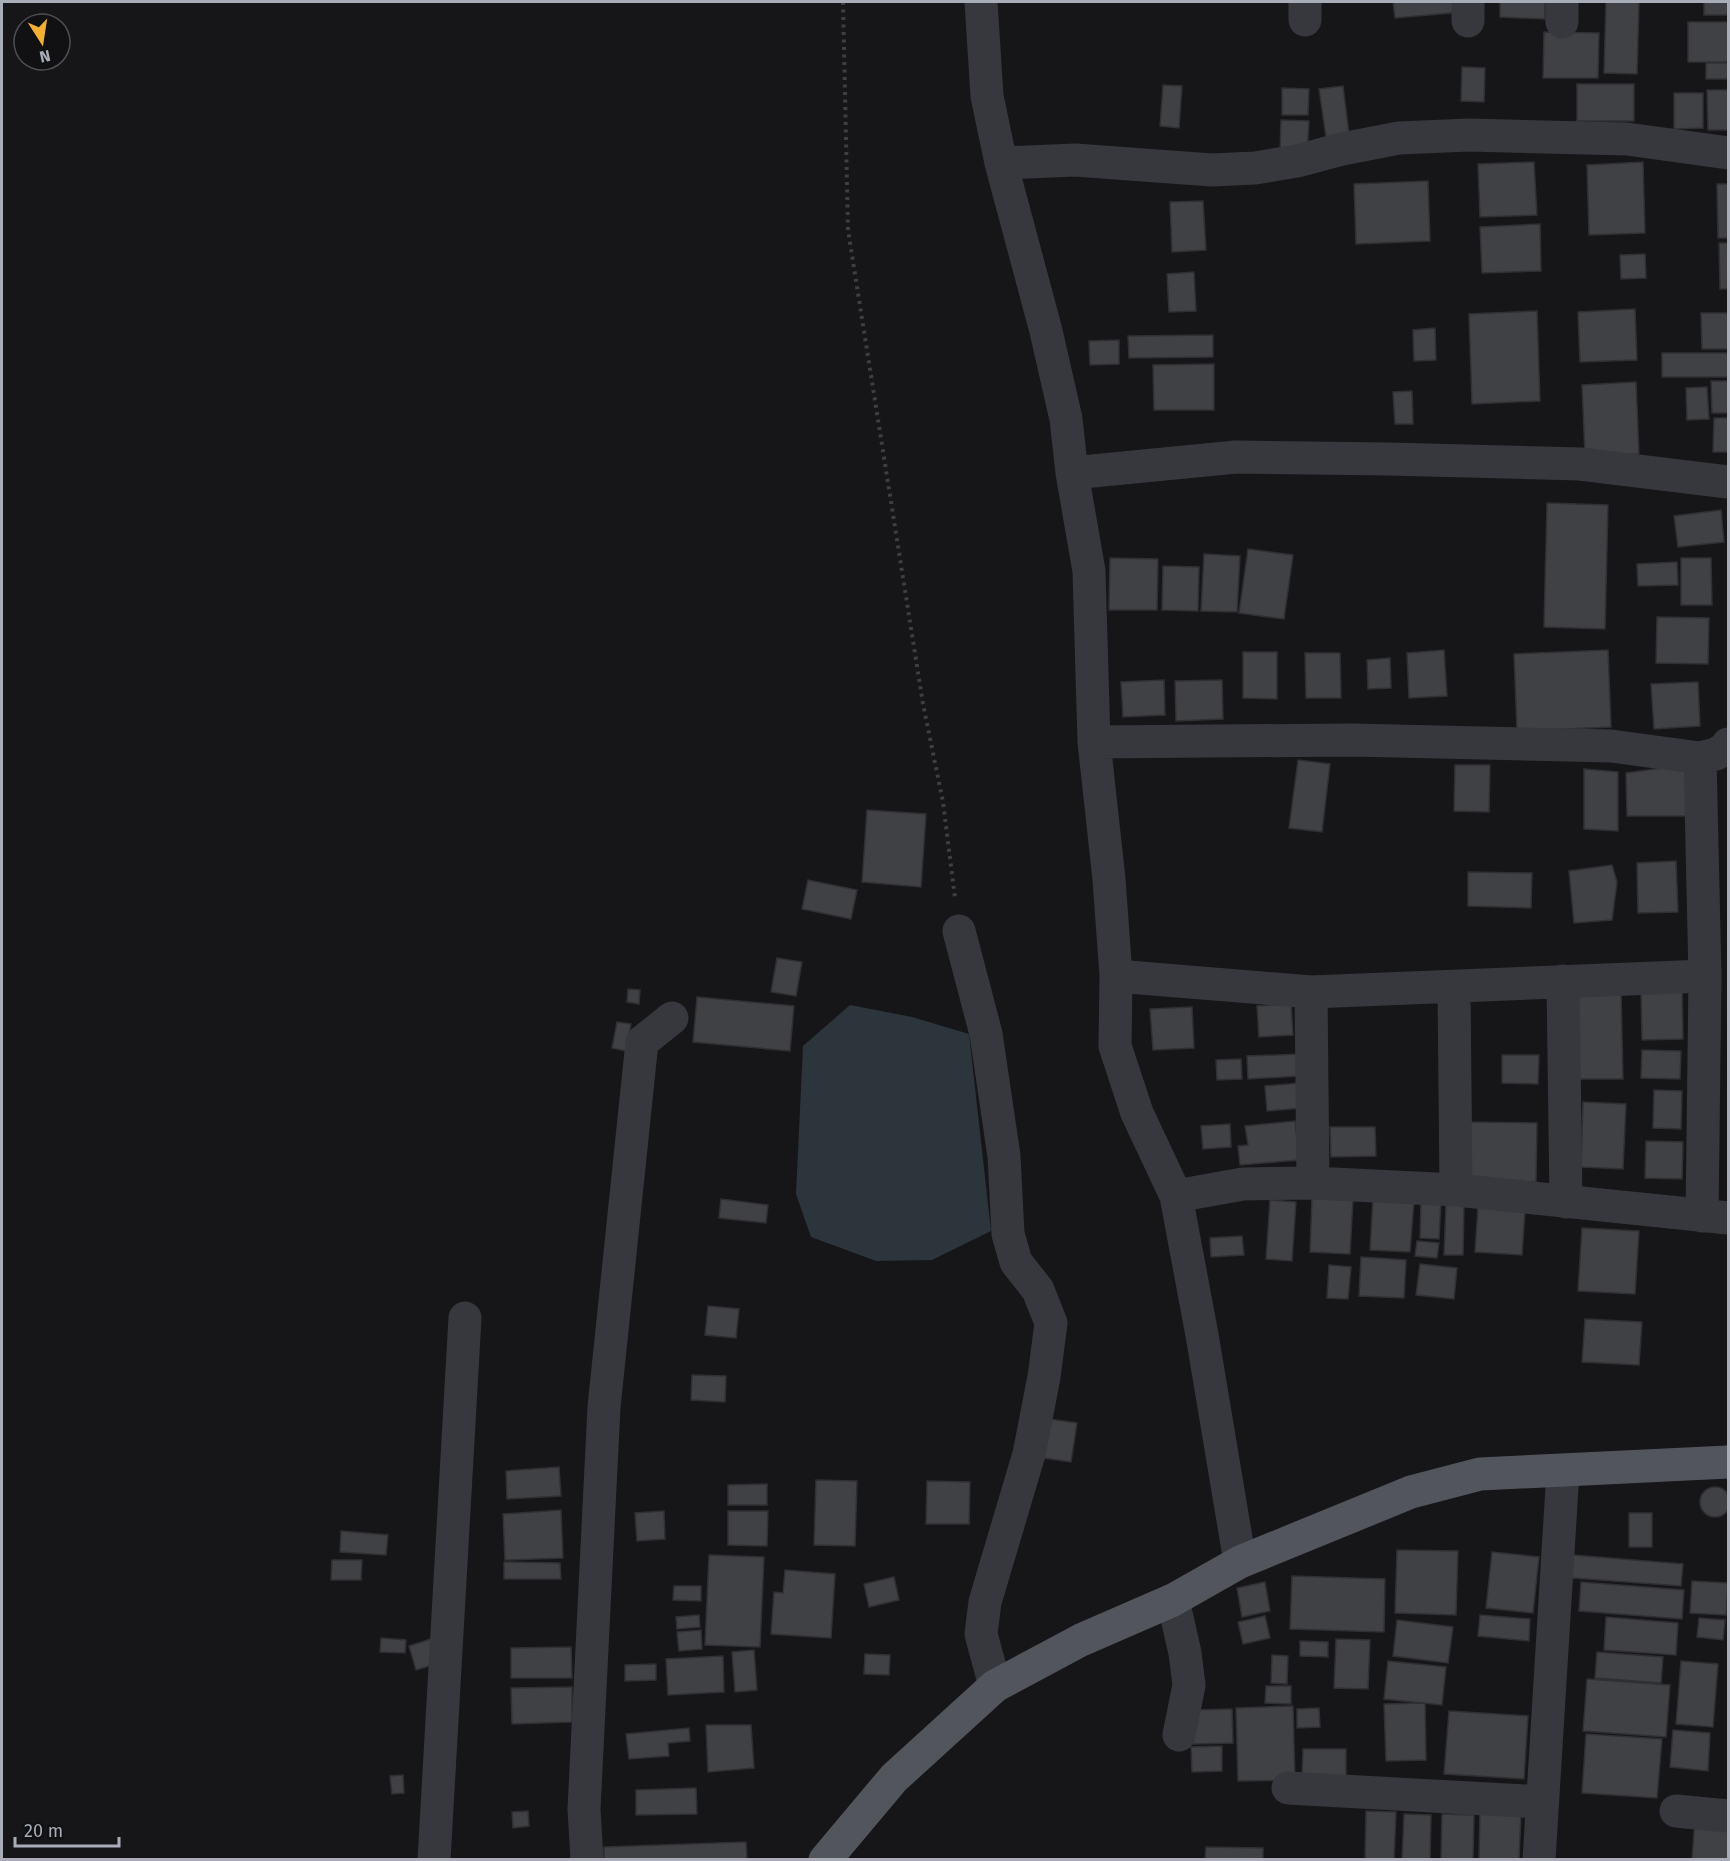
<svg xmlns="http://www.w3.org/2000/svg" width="1730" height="1861" viewBox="0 0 1730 1861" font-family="'Fira Sans',sans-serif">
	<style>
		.water { fill: #2c353c }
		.building { fill: #404145; stroke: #303034; stroke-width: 1.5 }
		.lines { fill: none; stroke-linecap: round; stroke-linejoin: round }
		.path { stroke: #3d3f44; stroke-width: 4; stroke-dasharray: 3 4.5; stroke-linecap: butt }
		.minor { stroke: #37383d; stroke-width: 33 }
		.major { stroke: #53555c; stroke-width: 33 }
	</style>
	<rect width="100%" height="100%" fill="#161618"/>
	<path class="water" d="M850 1005 912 1017 969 1034 991 1231 932 1260 876 1261 811 1237 796 1194 803 1046Z"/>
	<path class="building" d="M1393 2H1461L1462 12 1395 18Z
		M1500 2H1545V19L1500 17Z
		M1606 2H1639L1637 74 1604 73Z
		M1704 2H1728V15H1704Z
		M1688 22H1728V62H1688Z
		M1544 32 1599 33 1598 78H1543Z
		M1706 63H1728V79H1706Z
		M1462 67 1485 68 1484 102 1461 101Z
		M1577 84H1634V121H1577Z
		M1163 85 1182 86 1179 128 1160 126Z
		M1343 86 1349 134 1326 137 1319 89Z
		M1282 88 1309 89 1308 115H1282Z
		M1707 90H1728V130H1708Z
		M1674 93H1703V128L1674 129Z
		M1281 120 1309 121 1307 153 1280 152Z
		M1534 162 1537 215 1480 217 1478 164Z
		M1643 162 1645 233 1589 235 1587 165Z
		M1428 181 1430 241 1356 244 1354 184Z
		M1717 184H1728V238H1718Z
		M1203 201 1206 250 1172 252 1170 202Z
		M1540 224 1541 271 1482 273 1480 227Z
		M1719 243H1728V289H1720Z
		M1645 254 1646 278 1621 279 1620 255Z
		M1194 272 1196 311 1169 312 1167 274Z
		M1635 309 1637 360 1580 362 1578 312Z
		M1537 311 1540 401 1472 404 1469 314Z
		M1701 313H1728V349H1702Z
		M1435 328 1436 360 1414 361 1413 330Z
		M1213 335V357L1129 358 1128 336Z
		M1119 340V364L1090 365 1089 341Z
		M1662 353H1728V377H1662Z
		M1214 364V410H1154L1153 365Z
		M1711 381H1728V413H1712Z
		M1636 382 1639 454 1585 456 1582 385Z
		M1707 387 1709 419 1687 420 1686 388Z
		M1412 391 1413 424H1395L1393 392Z
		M1714 418H1728V452H1713Z
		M1547 503 1608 505 1605 629 1544 627Z
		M1721 510 1724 542 1678 547 1674 516Z
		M1248 549 1293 555 1284 619 1239 613Z
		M1204 554 1240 556 1237 612 1201 611Z
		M1110 558 1158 559 1157 610H1109Z
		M1681 558H1711L1712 605H1681Z
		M1677 562 1678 585 1638 586 1637 564Z
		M1163 566 1199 567 1198 611 1162 610Z
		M1657 617 1709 618 1708 664 1656 663Z
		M1444 650 1447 696 1409 698 1407 653Z
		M1608 650 1611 727 1517 731 1514 654Z
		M1243 652H1277V699L1243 698Z
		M1305 653H1340L1341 698H1306Z
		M1390 658 1391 688 1368 689 1367 660Z
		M1164 680 1165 715 1123 717 1121 682Z
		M1222 680 1223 719 1176 721 1175 681Z
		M1698 682 1700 726 1654 729 1651 684Z
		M1298 760 1330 764 1322 832 1289 828Z
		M1699 763 1697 816H1627L1626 773Z
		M1455 765H1490L1489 812 1454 811Z
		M1584 769 1618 772V831L1584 829Z
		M867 810 926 814 921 887 862 882Z
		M1676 861 1678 912 1638 913 1637 863Z
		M1612 865 1617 882 1612 920 1574 923 1569 871Z
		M1468 872 1532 873 1531 908 1468 906Z
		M808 880 857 890 851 919 802 909Z
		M777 958 802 962 796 996 771 992Z
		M628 989 640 990 639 1004 627 1002Z
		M1682 989 1683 1039 1642 1040 1641 990Z
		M1621 991 1623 1079H1578L1577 992Z
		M697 997 794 1006 790 1051 693 1042Z
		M1291 1004 1293 1035 1259 1037 1257 1006Z
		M1192 1007 1194 1048 1153 1050 1150 1009Z
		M617 1022 631 1024 626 1051 612 1048Z
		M1642 1050 1681 1051 1680 1079 1641 1078Z
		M1300 1054V1076L1248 1079 1247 1056Z
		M1502 1055H1539L1538 1084 1502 1083Z
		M1241 1059 1242 1079 1217 1080 1216 1060Z
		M1300 1083 1302 1108 1267 1111 1265 1086Z
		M1654 1090 1682 1091 1681 1129 1653 1128Z
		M1583 1102 1626 1104 1623 1169 1581 1167Z
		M1295 1121 1299 1160 1240 1165 1238 1146 1248 1145 1245 1126Z
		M1468 1122 1537 1123 1536 1182 1468 1180Z
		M1230 1124 1231 1147 1203 1149 1201 1126Z
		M1330 1127H1375L1376 1156 1331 1157Z
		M1646 1141 1683 1142 1682 1179 1645 1178Z
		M1312 1198 1353 1199 1350 1254 1310 1252Z
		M1373 1198 1414 1201 1410 1252 1370 1250Z
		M721 1199 768 1205 766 1223 719 1218Z
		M1270 1200 1296 1202 1292 1261 1266 1259Z
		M1421 1202H1441L1439 1239 1420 1238Z
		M1446 1204H1464L1463 1255H1444Z
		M1478 1207 1525 1210 1522 1255 1475 1252Z
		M1582 1228 1639 1231 1635 1294 1578 1291Z
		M1242 1236 1244 1255 1211 1257 1210 1238Z
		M1417 1241 1439 1243 1437 1258 1415 1256Z
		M1361 1257 1406 1260 1404 1298 1359 1296Z
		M1420 1264 1457 1268 1454 1299 1416 1295Z
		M1329 1265 1351 1267 1348 1299 1327 1298Z
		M708 1306 739 1309 736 1338 705 1335Z
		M1585 1319 1642 1322 1639 1365 1582 1362Z
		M692 1375 726 1376 725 1402 691 1400Z
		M1049 1419 1077 1423 1071 1462 1044 1458Z
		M559 1467 561 1496 507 1499 506 1471Z
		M816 1480 857 1481 855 1546 814 1545Z
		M927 1481 970 1482 969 1524H926Z
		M767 1484V1505H728V1485Z
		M1700 1502a15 15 0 1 1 30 0a15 15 0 1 1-30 0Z
		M561 1510 563 1558 505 1560 503 1514Z
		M664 1511 665 1539 637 1541 635 1513Z
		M728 1511H768L767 1546 728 1545Z
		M1629 1513H1652V1547H1629Z
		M341 1531 388 1535 386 1555 340 1552Z
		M1397 1550 1458 1551 1456 1615 1395 1613Z
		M1492 1552 1539 1557 1533 1613 1486 1608Z
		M1560 1554 1683 1564 1681 1586 1559 1577Z
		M709 1555 764 1557 760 1647 705 1645Z
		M332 1560H362L361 1580H331Z
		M504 1562 560 1563 561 1579H504Z
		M785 1570 835 1574 831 1638 771 1634 774 1592 783 1593Z
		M1292 1576 1385 1579 1384 1632 1290 1629Z
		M894 1577 899 1600 869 1607 864 1584Z
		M1692 1581 1728 1583 1726 1615 1690 1613Z
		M1265 1582 1270 1611 1242 1617 1237 1588Z
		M1581 1582 1684 1590 1682 1619 1579 1611Z
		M674 1586H701V1601L673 1600Z
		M699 1615 700 1627 677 1629 676 1617Z
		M1480 1615 1530 1619 1529 1641 1478 1636Z
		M1265 1616 1270 1638 1243 1644 1238 1622Z
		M1606 1617 1678 1623 1676 1655 1604 1650Z
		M1699 1618 1725 1620 1723 1640 1697 1637Z
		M1397 1620 1453 1627 1448 1663 1393 1656Z
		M701 1630 702 1649 679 1651 677 1632Z
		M381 1638 406 1640 405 1653 380 1652Z
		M431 1639 439 1663 416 1670 409 1646Z
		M1336 1639 1370 1640 1368 1689 1334 1688Z
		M1300 1641 1328 1642V1657L1300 1656Z
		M571 1647 572 1678H511V1648Z
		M754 1650 757 1690 735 1692 732 1652Z
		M1597 1652 1663 1657 1661 1683 1595 1678Z
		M865 1654 890 1655 889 1675 864 1674Z
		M1272 1655 1288 1656 1287 1684 1271 1683Z
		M723 1656 724 1692 668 1695 666 1659Z
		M1388 1661 1446 1667 1442 1705 1384 1699Z
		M1681 1661 1718 1664 1713 1727 1676 1724Z
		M656 1664V1680L625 1681V1665Z
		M1587 1679 1670 1685 1666 1737 1583 1731Z
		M1266 1686H1291V1704L1265 1703Z
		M572 1687V1722L512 1724 511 1688Z
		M1425 1703 1426 1760 1386 1761 1384 1704Z
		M1293 1706 1295 1780 1238 1781 1236 1708Z
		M1319 1708 1320 1727 1297 1728V1709Z
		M1232 1709 1233 1743 1193 1744 1192 1710Z
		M1449 1711 1528 1716 1524 1779 1444 1774Z
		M706 1725H751L754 1768 708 1772Z
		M689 1728 690 1741 668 1743 669 1756 629 1759 626 1734Z
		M1673 1730 1710 1733 1708 1771 1670 1767Z
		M1586 1734 1662 1739 1657 1798 1582 1793Z
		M1222 1746V1771L1192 1772 1191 1747Z
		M1303 1749H1346V1777L1302 1778Z
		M403 1775 404 1793 392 1794 390 1776Z
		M696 1788 697 1814 636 1815V1790Z
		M528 1811 529 1826 513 1828 512 1812Z
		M1366 1811 1396 1812 1394 1860H1365Z
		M1480 1811 1521 1812 1519 1860H1479Z
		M1404 1814 1431 1815 1430 1860H1402Z
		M1442 1814 1474 1815 1473 1860H1441Z
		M1695 1819 1728 1822V1860H1692Z
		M746 1842 747 1859 604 1860V1847Z
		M1206 1847 1263 1848V1860H1205Z"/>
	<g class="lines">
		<path class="path" d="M843 2 848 230 923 704 943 802 955 898"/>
		<path class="minor" d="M981 2 987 96 1001 163 1046 331 1066 419 1072 473 1089 571 1094 742 1109 879 1116 976 1115 1046 1137 1113 1176 1196 1202 1335 1240 1562
			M1468 2V21
			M1562 2V22
			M1305 20V2
			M1001 163 1075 160 1212 170 1255 168 1297 161 1342 149 1399 138 1469 135 1627 139 1728 153
			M1072 473 1236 457 1388 459 1580 464 1728 482
			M1094 742 1352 740 1611 746 1700 758 1716 754 1726 748 1728 744
			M1700 758 1705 976 1702 1216
			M959 931 986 1034 1004 1156 1008 1234 1016 1262 1038 1290 1051 1323 1044 1377 1029 1454 985 1602 981 1634 995 1686
			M1116 976 1311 992 1705 976
			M1563 981 1566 1202
			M1454 987 1456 1190
			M1311 992 1313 1183
			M1176 1196 1243 1184 1313 1183 1456 1190 1728 1218
			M1173 1600 1185 1653 1189 1685 1179 1735
			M1288 1788 1542 1802
			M1676 1811 1728 1816
			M434 1860 465 1318
			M587 1860 584 1809 604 1407 642 1042 672 1018
			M1539 1860 1563 1471"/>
		<path class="major" d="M825 1860 894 1778 995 1686 1081 1640 1173 1600 1240 1562 1411 1492 1480 1474 1728 1462"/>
	</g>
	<rect width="1730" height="1861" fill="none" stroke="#a8adb8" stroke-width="6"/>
	<g transform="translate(42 42) rotate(168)"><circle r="28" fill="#111113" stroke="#4d4f55" stroke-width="1.5"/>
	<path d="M0-4.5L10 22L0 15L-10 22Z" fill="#f2b134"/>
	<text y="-9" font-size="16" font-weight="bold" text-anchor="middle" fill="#a8adb8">N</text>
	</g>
	<path d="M15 1837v9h104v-9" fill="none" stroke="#a8adb8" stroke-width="3"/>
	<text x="24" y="1837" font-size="18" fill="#a8adb8" stroke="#111113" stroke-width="4.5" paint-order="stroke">20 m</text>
</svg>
